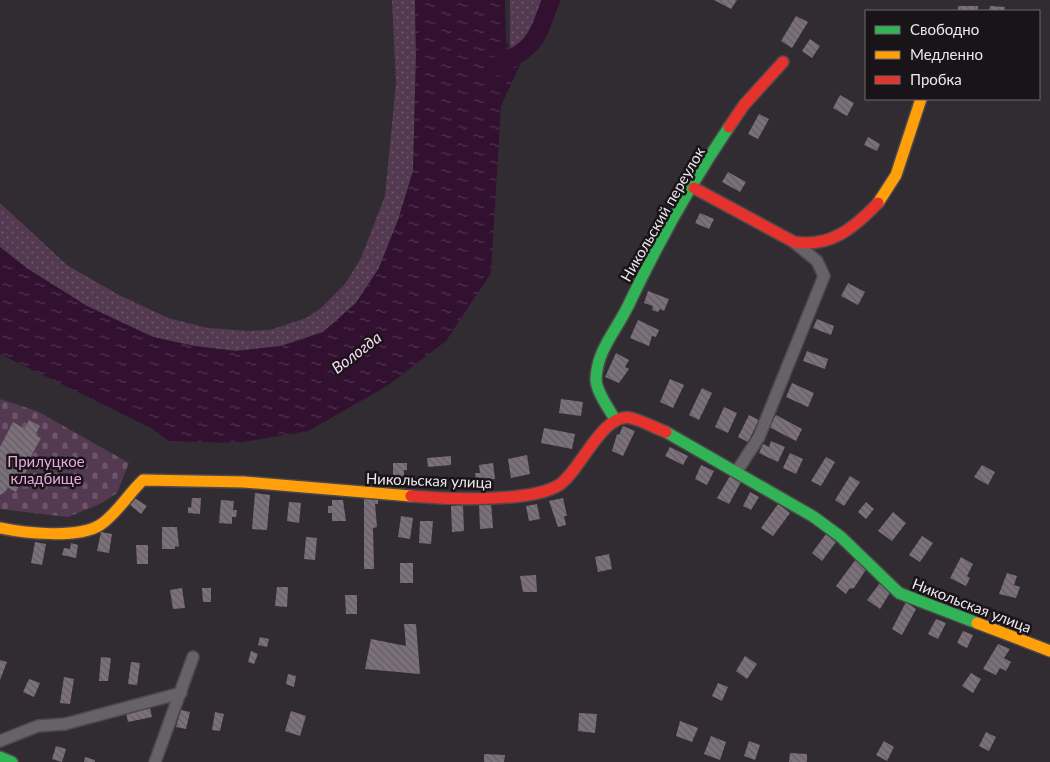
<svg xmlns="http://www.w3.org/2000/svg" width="1050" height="762" viewBox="0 0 1050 762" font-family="Lato,sans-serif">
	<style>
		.green { fill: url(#green-dots) }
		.cemetery { fill: url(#cemetery-stones) }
		.water { fill: url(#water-ripples) }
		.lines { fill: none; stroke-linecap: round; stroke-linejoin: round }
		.river { stroke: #321130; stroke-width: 18 }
		.building { fill: url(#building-back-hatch) }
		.street-casing { stroke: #4c484b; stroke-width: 14 }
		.fast-casing { stroke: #4c484b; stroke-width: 14 }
		.slow-casing { stroke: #4c484b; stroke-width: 14 }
		.jam-casing { stroke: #4c484b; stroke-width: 14 }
		.street { stroke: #666266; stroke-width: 11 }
		.fast { stroke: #30b455; stroke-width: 11 }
		.slow { stroke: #ff9f0a; stroke-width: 11 }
		.jam { stroke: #e5322d; stroke-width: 11 }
		.labels { text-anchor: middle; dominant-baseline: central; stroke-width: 5; stroke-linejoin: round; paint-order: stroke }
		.street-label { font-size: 15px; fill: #eee8ed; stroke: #181418 }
		.park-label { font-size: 15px; fill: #e9a7e1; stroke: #181418 }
		.water-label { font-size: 16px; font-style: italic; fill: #fdd4f7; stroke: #181418 }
	</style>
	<defs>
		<pattern id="green-dots" width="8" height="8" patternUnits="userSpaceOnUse" patternTransform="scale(1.25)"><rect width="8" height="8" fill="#543a51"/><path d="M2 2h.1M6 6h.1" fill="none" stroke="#6d566a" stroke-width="1.8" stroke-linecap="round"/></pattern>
		<pattern id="cemetery-stones" width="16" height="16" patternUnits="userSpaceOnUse" patternTransform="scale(1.25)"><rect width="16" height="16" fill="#543a51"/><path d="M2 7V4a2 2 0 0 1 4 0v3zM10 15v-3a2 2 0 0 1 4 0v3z" fill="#6d566a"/></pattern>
		<pattern id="water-ripples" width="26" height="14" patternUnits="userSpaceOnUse" patternTransform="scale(1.25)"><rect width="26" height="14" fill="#321130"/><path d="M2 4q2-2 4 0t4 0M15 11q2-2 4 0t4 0" fill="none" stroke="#50344e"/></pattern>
		<pattern id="building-back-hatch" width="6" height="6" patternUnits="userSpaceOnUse" patternTransform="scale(1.25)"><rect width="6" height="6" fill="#7c717b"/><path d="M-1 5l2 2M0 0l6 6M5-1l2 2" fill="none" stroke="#645e64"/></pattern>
	</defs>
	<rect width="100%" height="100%" fill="#312c31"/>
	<path class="green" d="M392 0H415L416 57 413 171 398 220 379 268 356 303 323 332 281 346 236 351 194 346 153 337 87 306 28 269 0 247V203L67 265 117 294 168 318 208 328 250 331 270 330 306 318 321 308 345 284 361 258 385 196 396 83Z
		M510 0H541C542 16 532 41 520 51L512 49 510 46Z"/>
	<path class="cemetery" d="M0 399 37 411 129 463 117 493 100 504 68 517 0 509Z"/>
	<path class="water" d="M415 0H505L506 41 520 65 501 106 491 273 446 341 387 386 308 431 237 443 168 441 153 429 0 354V247L28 269 87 306 153 337 194 346 236 351 281 346 323 332 356 303 379 268 398 220 413 171 416 57Z"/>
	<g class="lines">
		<path class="river" d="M495 67C536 48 536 40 551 0"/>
	</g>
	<path class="building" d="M714 0H737L731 9Z
		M958 6H978V11H958Z
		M990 6 1005 7 1004 11H989Z
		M796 16 808 22 792 48 781 41Z
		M810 39 820 46 812 58 802 51Z
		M840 95 854 103 847 116 833 108Z
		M759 114 769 119 758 139 748 134Z
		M868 137 880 144 877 151 864 145Z
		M728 172 746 182 740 192 722 182Z
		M700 213 714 219 709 229 695 223Z
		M848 283 865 292 858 305 841 296Z
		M648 291 669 299 664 311 660 309 658 312 652 310 653 306 644 303Z
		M817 319 834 326 831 335 813 328Z
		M638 320 659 330 656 337 652 336 649 346 630 338Z
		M807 351 828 359 825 369 803 361Z
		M616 353 629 360 625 367 629 369 619 383 605 377Z
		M670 379 684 385 673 408 660 402Z
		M792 383 814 393 808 407 786 397Z
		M702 388 712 393 699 420 689 415Z
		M561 399 583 402 581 416 559 413Z
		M724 407 737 413 728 433 715 427Z
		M749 415 759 420 748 442 738 437Z
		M776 415 802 429 796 441 769 427Z
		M29 420 40 426 35 435 41 438 24 469 27 470 16 492 7 487 6 491 0 495V447L13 422 25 429Z
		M623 426 635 431 623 456 612 451 617 434 619 435Z
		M544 428 575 434 572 449 541 443Z
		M771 441 785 447 778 462 759 453 763 444 769 447Z
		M670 447 688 456 683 465 665 456Z
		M790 453 803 459 796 474 783 468Z
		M527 455 530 474 511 478 508 459Z
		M451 456V465L428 467 427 458Z
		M826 457 835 462 821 486 811 481Z
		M393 463H407V470H404V478H393Z
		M493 463 495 479 476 481 475 473H480L479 465Z
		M701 465 714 471 707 485 695 479Z
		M982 465 995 472 988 485 974 477Z
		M730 476 741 482 729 504 717 498Z
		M850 476 860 482 844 506 835 500Z
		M750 492 759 497 751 510 743 506Z
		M255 493 270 495 267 530 252 529Z
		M133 497 147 506 141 514 129 504Z
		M192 498H201L200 514 188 513V507L191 508Z
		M364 498 378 500V504H375L377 527 373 528 374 569H364Z
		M563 498 567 516H564L566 525 558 527 549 501Z
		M221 500 234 501 233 510H237L236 517H232V524L219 523Z
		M332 500H343L346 521H332V513H328V506H332Z
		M289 502 301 503 299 523 287 521Z
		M491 502 493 528 480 529 479 503Z
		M866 502 874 509 866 519 858 512Z
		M537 504 540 519 529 521 526 506Z
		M778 504 790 513 773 536 761 528Z
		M463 505 464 531 452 532 451 506Z
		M893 512 906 523 892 541 878 531Z
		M401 516 413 518 410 539 398 537Z
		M420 521H433L431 544 419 543Z
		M162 527H177L179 547 175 546V549H162Z
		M101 532 112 534 109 553 97 551Z
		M826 534 836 542 822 561 812 553Z
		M922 536 933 543 920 562 909 555Z
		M306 537 317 538 315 560 304 559Z
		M35 542 46 544 42 565 31 563Z
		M71 543 78 545 76 558 62 555 64 548 70 549Z
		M136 545H148V564H137Z
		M609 554 612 569 598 572 595 557Z
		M961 557 973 564 967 576 970 578 966 586 950 578Z
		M856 559 867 568 854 588 849 589 846 594 836 586Z
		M400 563H413V583H400Z
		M1007 573 1017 576 1014 585 1020 587 1016 598 999 594Z
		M536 575 537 592H523L520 576Z
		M880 583 891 591 880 609 867 600Z
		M277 587H288L287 607 275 606Z
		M182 588 185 608 173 609 170 590Z
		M202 588H211V602H203Z
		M345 595H357V614H346Z
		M906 602 916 609 902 635 892 629Z
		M936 619 946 623 938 639 928 634Z
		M404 624H416L420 674 365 669 371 639 406 646Z
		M963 631 973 635 967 648 957 643Z
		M260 637 269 639 267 647 258 645Z
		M998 644 1010 649 1004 658 1011 662 1006 671 1000 668 996 675 983 669Z
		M251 651 258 654 254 664 248 662Z
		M745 656 757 664 747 679 736 671Z
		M101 657 111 658 108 681H99Z
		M0 660 7 662 0 680Z
		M131 662 140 663 137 685 128 684Z
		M971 673 981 679 973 693 962 686Z
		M288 674 296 676 294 687 286 684Z
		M64 677 74 679 70 704 60 703Z
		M29 679 40 683 34 697 23 692Z
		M718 683 728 687 722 701 712 696Z
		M150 708 152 717 128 722 126 713Z
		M181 710 190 712 186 729 176 727Z
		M291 711 306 716 300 736 285 731Z
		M215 712 224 714 220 731 212 730Z
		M579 713 597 714 595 733 578 731Z
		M680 721 698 728 692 742 676 736Z
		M986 732 996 737 989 751 979 746Z
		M711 736 726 742 720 760 704 754Z
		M749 741 760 745 755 760 744 756Z
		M884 741 894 747 887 761 876 755Z
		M56 746 66 749 62 762 52 759Z
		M790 753 807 754V762H789Z
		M484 754 505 755 504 762H484Z
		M85 757 95 760V762H84Z"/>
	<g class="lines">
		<g class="street-casing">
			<path id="street" d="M737 471 759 437 824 276 817 261 795 243
				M0 741 38 726 65 724 181 693
				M155 762 193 657"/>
		</g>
		<g class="fast-casing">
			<path id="fast" d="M615 420C609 408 596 392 596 379 597 350 616 331 628 306 657 245 691 183 729 127
				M666 432 814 517 841 537 899 593 977 623
				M0 757 12 762"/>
		</g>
		<g class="slow-casing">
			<path id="slow" d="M878 203 896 175 921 99
				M0 528C24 533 78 539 100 525 117 514 128 494 143 480L244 482 411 496
				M977 623 1050 651"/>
		</g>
		<g class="jam-casing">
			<path id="jam" d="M729 127 744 105 783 62
				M694 188 794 242C830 248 854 228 878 203
				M411 496C444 499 531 503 559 485 580 472 603 411 631 418 643 421 655 428 666 432"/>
		</g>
		<use href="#street" class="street"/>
		<use href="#fast" class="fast"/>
		<use href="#slow" class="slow"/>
		<use href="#jam" class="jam"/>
	</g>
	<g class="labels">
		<g class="street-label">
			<text transform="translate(662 214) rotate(-60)">Никольский переулок</text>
			<text transform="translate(429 480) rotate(2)">Никольская улица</text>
			<text transform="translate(972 605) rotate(21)">Никольская улица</text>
		</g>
		<g class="park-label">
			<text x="46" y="461">Прилуцкое<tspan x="46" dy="17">кладбище</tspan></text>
		</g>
		<g class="water-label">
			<text transform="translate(356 352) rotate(-37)">Вологда</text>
		</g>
	</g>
	<rect x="865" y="10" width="175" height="90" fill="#181418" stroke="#6e696d"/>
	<rect x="875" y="26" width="25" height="8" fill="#30b455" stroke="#6e696d"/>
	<text x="910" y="35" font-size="15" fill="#eee8ed">Свободно</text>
	<rect x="875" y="51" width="25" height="8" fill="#ff9f0a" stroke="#6e696d"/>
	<text x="910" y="60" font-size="15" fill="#eee8ed">Медленно</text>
	<rect x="875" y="76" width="25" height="8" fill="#e5322d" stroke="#6e696d"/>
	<text x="910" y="85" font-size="15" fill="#eee8ed">Пробка</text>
</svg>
